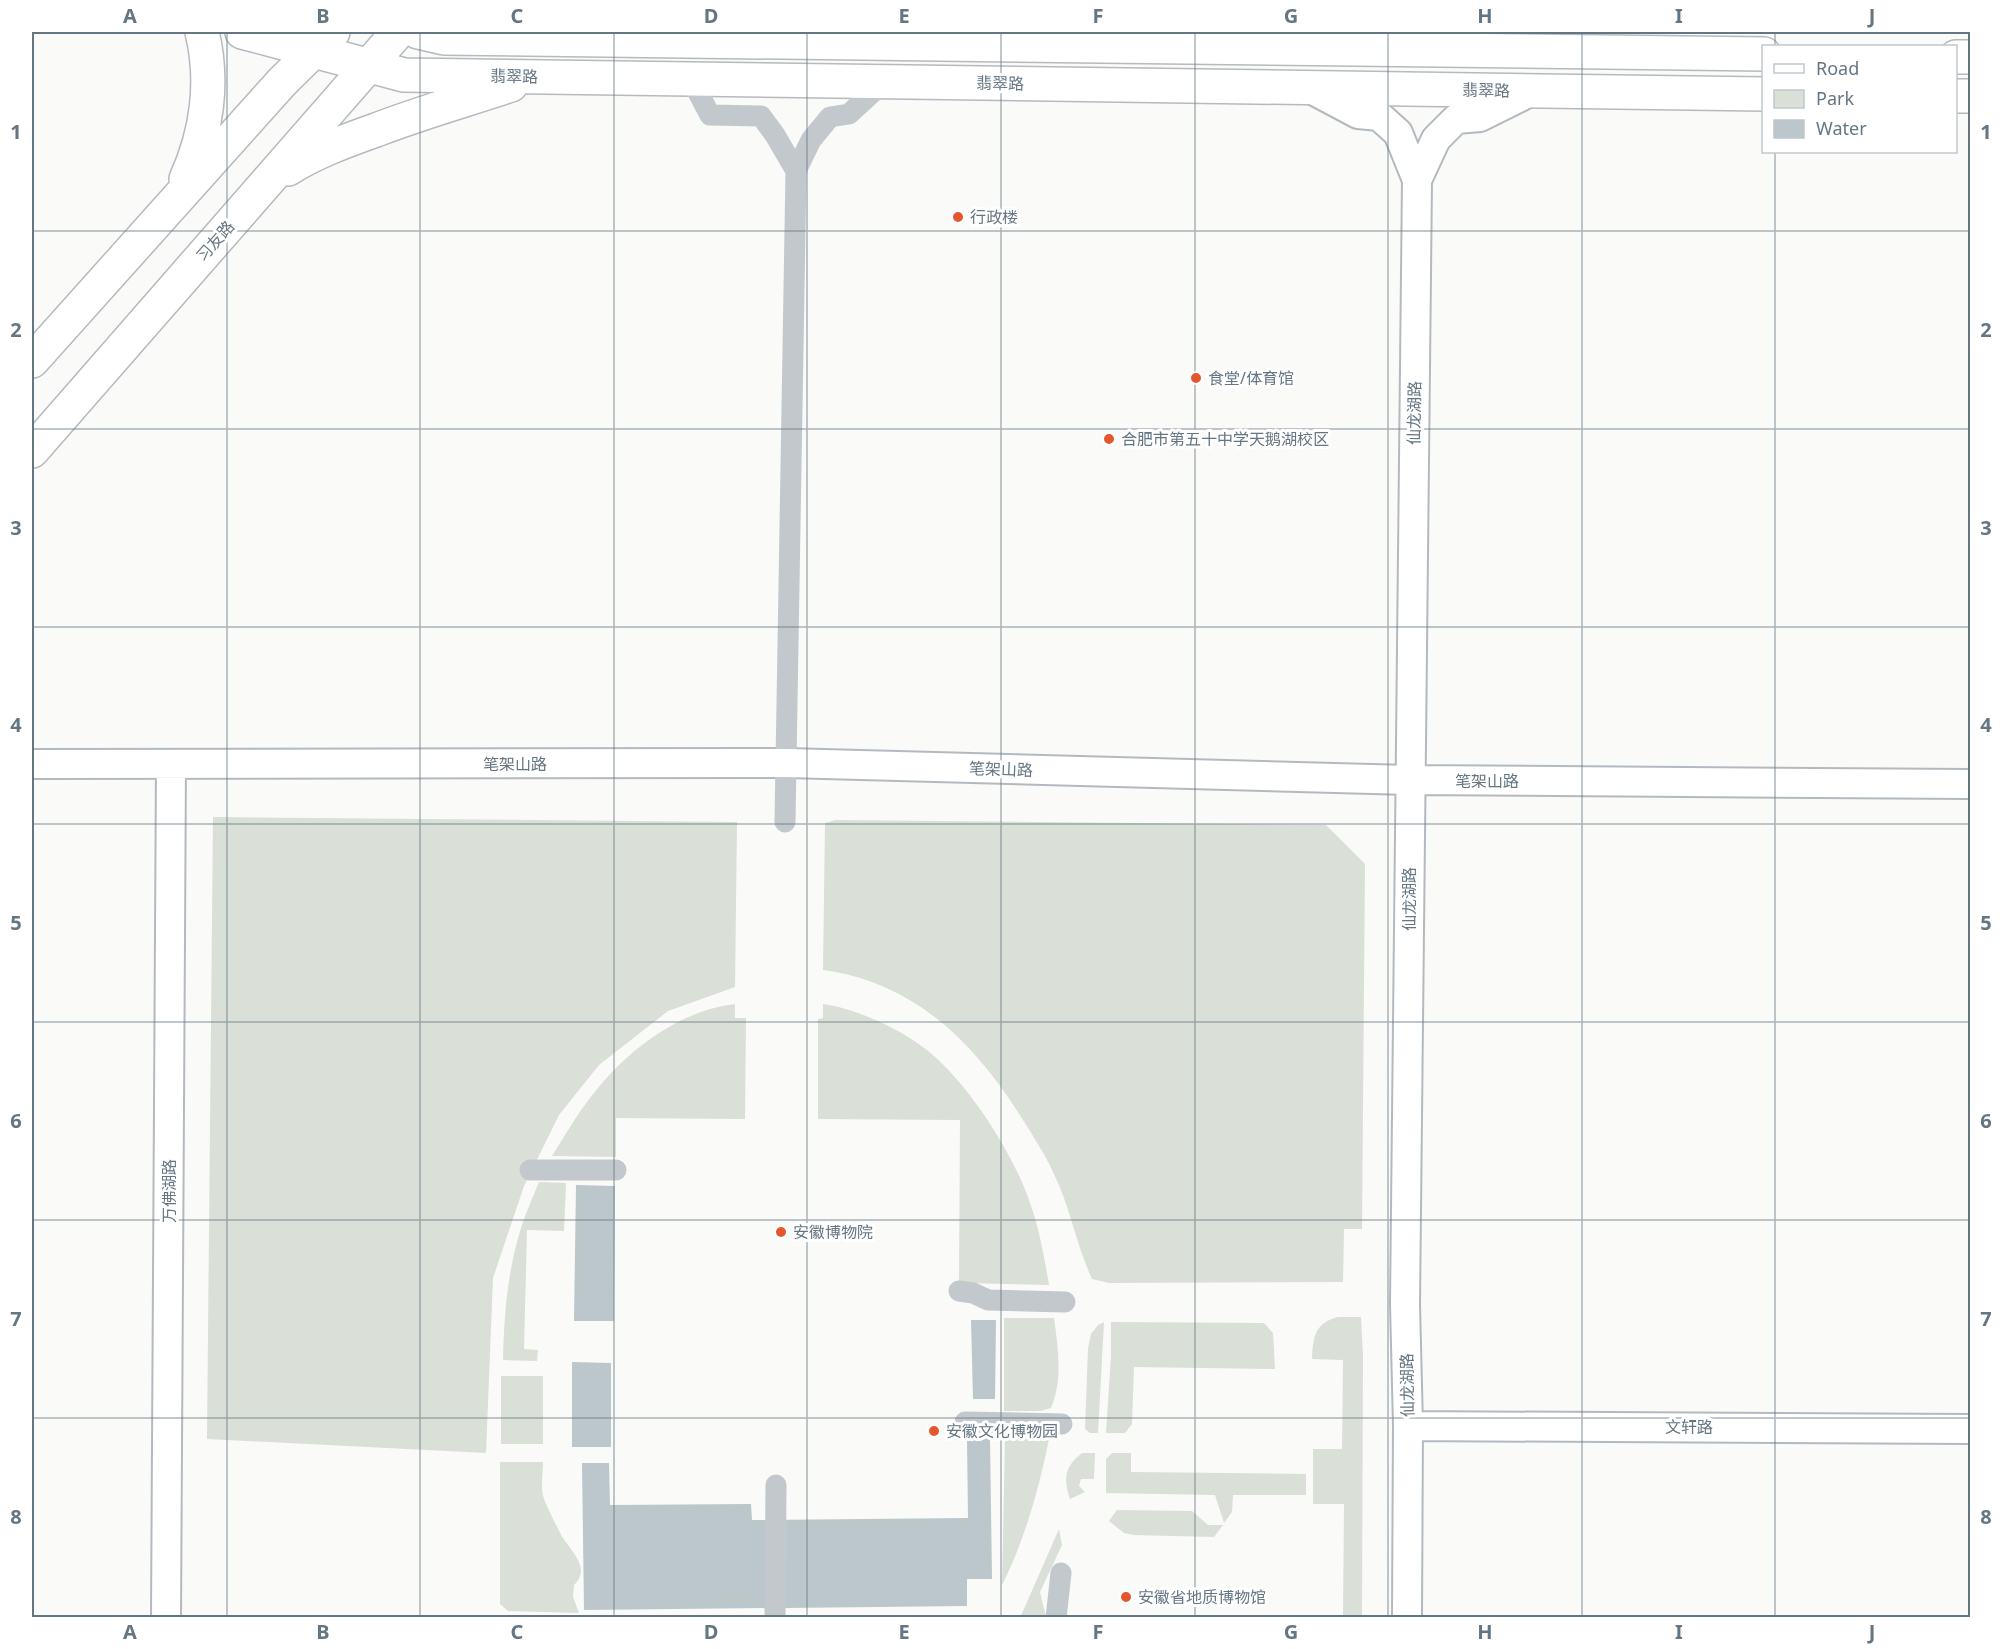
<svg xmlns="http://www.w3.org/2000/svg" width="2002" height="1649" viewBox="0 0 2002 1649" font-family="'Noto Sans','Noto Sans SC',sans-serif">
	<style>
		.green { fill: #dadfd7 }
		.water { fill: #bbc7cb }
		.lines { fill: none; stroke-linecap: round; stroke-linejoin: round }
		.secondary-casing { stroke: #b3babf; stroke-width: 32 }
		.primary-casing { stroke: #b5babe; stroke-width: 36 }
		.street { stroke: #c3c8cc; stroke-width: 21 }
		.secondary { stroke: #fff; stroke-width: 28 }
		.primary { stroke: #fff; stroke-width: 33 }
		.grid { fill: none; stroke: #657683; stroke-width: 1.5; stroke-opacity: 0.55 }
		.poi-dot { fill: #e4572e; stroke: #fff; stroke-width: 2 }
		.labels { text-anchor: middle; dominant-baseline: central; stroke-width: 6; stroke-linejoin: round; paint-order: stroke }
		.street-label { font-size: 16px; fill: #657683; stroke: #fff }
		.poi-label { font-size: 16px; fill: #657683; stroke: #fff; text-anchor: start }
		.neatline { fill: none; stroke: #657683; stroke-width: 2 }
		.grid-label { font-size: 20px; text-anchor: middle; font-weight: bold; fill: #657683 }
	</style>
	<rect width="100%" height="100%" fill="#fafaf8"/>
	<path class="green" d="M213 817 737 822 735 987 668 1011 599 1065 559 1115 524 1186 493 1278 486 1453 207 1439Z
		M835 820 1326 825 1365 864 1362 1229H1344L1343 1282 1109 1283 1092 1279C1076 1244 1070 1206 1053 1172 1043 1150 1029 1130 1016 1109 970 1038 911 982 823 970L825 823Z
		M735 1004V1018H746L745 1119 616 1118V1157L552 1156C564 1137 576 1116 590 1098 625 1052 677 1011 735 1004Z
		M823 1004C859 1009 907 1032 934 1056 972 1090 1012 1152 1029 1200 1039 1227 1044 1256 1049 1285L959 1283 960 1120 818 1119V1019L823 1018Z
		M539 1182 566 1183 564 1231 527 1230 524 1349 538 1350 537 1361 503 1360C504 1318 507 1276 519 1235 524 1217 532 1199 539 1182Z
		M1338 1317H1361L1363 1356 1362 1617H1343L1344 1504H1313V1449H1342L1343 1360 1312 1359C1313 1338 1314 1323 1338 1317Z
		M1004 1318H1054C1058 1347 1063 1380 1051 1408L1041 1411H1004Z
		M1104 1322 1098 1433H1090L1085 1429 1088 1348 1091 1334 1098 1325Z
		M1111 1322 1264 1323 1273 1333 1275 1369 1134 1367 1132 1424 1125 1433H1106L1111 1356Z
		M501 1376H543V1444H501Z
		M1005 1438 1049 1439C1039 1489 1025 1539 1002 1585Z
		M1082 1453H1095L1094 1479H1081L1079 1486 1085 1492 1070 1499C1063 1478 1065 1466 1082 1453Z
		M1112 1453H1131V1472L1306 1474V1495H1233L1232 1512 1224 1523 1215 1495 1106 1493V1459Z
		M500 1462H543C543 1474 540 1487 544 1499 547 1507 561 1536 565 1541 575 1555 590 1570 574 1585L573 1597 579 1613 508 1611 500 1604Z
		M1117 1510 1192 1511 1208 1525H1223L1214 1537 1134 1535 1124 1533 1109 1521Z
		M1059 1529 1062 1545 1040 1592 1046 1617 1020 1618Z"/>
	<path class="water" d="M576 1185 615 1186 614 1321H574Z
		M971 1320H996L995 1399H973Z
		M572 1362 611 1363V1447H572Z
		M967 1438H990L992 1579H967V1606L584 1610 582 1463H609L610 1505 751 1504 752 1520 968 1518Z"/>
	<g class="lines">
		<g class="secondary-casing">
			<path id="secondary" d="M1309 88 1358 114 1379 116 1398 133 1417 180 1436 139 1456 119 1480 117 1532 91
				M32 764 787 763 1409 780 1970 784
				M1408 1426 1970 1429
				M166 1618 171 764
				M1407 1618 1408 1426 1405 1304 1417 180"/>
		</g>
		<g class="primary-casing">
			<path id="primary" d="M242 32 404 75 1764 94
				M418 32 444 38 1764 54
				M1956 57H1970
				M1956 96H1970
				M288 169C315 152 345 141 376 130 420 113 466 100 511 85
				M186 179C207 133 214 81 202 32
				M32 361 282 82 333 32
				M32 451 398 32"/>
		</g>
		<path class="street" d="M691 79 710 115 761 116 775 135 796 171 811 140 830 117 849 114 885 81
			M785 822 796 171
			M530 1170H616
			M959 1291 973 1293 988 1300 1065 1302
			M965 1422 1062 1424
			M775 1618 776 1485
			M1056 1618 1061 1573"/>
		<use href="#secondary" class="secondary"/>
		<use href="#primary" class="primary"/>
	</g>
	<path class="grid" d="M227 32V1618M420 32V1618M614 32V1618M807 32V1618M1001 32V1618M1195 32V1618M1388 32V1618M1582 32V1618M1775 32V46M1775 152V1618M32 231H1970M32 429H1970M32 627H1970M32 824H1970M32 1022H1970M32 1220H1970M32 1418H1970"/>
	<g class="poi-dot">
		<circle cx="958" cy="217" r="6"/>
		<circle cx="1196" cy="378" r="6"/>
		<circle cx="1109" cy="439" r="6"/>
		<circle cx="781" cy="1232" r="6"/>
		<circle cx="934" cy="1431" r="6"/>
		<circle cx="1126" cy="1597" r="6"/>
	</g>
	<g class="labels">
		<g class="street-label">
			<text transform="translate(514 76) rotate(1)">翡翠路</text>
			<text transform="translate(1000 83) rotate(1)">翡翠路</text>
			<text transform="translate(1486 90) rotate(1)">翡翠路</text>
			<text transform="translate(215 241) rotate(-49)">习友路</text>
			<text transform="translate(1414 413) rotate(-89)">仙龙湖路</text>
			<text x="515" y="764">笔架山路</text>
			<text transform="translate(1001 769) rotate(2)">笔架山路</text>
			<text x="1487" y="781">笔架山路</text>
			<text transform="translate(1409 899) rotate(-90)">仙龙湖路</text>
			<text transform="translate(169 1191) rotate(-90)">万佛湖路</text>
			<text transform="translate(1407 1385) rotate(-91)">仙龙湖路</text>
			<text x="1689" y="1427">文轩路</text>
		</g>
		<g class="poi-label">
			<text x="970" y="217">行政楼</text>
			<text x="1208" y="378">食堂/体育馆</text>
			<text x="1121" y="439">合肥市第五十中学天鹅湖校区</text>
			<text x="793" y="1232">安徽博物院</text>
			<text x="946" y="1431">安徽文化博物园</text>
			<text x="1138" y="1597">安徽省地质博物馆</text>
		</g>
	</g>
	<rect width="2002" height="1649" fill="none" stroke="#ffffff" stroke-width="66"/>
	<rect x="1762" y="45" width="195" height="108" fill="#ffffff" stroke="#c1c8cd" stroke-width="1.5"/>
	<rect x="1774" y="64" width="30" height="9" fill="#ffffff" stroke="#c1c8cd" stroke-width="1.5"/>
	<text x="1816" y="75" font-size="18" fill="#657683">Road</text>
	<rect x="1774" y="90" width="30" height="18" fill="#dadfd7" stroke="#c1c8cd" stroke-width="1.5"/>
	<text x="1816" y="105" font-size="18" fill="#657683">Park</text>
	<rect x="1774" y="120" width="30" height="18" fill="#bbc7cb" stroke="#c1c8cd" stroke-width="1.5"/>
	<text x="1816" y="135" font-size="18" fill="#657683">Water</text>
	<rect x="33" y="33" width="1936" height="1583" class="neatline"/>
	<g class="grid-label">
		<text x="130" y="23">A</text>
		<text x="323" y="23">B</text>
		<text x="517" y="23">C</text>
		<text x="711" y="23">D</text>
		<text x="904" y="23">E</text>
		<text x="1098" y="23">F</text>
		<text x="1291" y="23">G</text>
		<text x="1485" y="23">H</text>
		<text x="1679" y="23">I</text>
		<text x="1872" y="23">J</text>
		<text x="16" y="139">1</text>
		<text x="1986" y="139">1</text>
		<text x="16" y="337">2</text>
		<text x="1986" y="337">2</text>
		<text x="16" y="535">3</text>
		<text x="1986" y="535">3</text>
		<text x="16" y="732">4</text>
		<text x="1986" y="732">4</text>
		<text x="16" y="930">5</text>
		<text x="1986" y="930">5</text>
		<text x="16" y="1128">6</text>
		<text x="1986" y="1128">6</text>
		<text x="16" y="1326">7</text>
		<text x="1986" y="1326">7</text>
		<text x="16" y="1524">8</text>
		<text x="1986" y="1524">8</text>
		<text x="130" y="1639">A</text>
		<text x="323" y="1639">B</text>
		<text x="517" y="1639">C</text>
		<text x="711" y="1639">D</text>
		<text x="904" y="1639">E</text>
		<text x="1098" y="1639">F</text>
		<text x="1291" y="1639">G</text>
		<text x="1485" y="1639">H</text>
		<text x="1679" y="1639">I</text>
		<text x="1872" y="1639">J</text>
	</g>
</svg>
